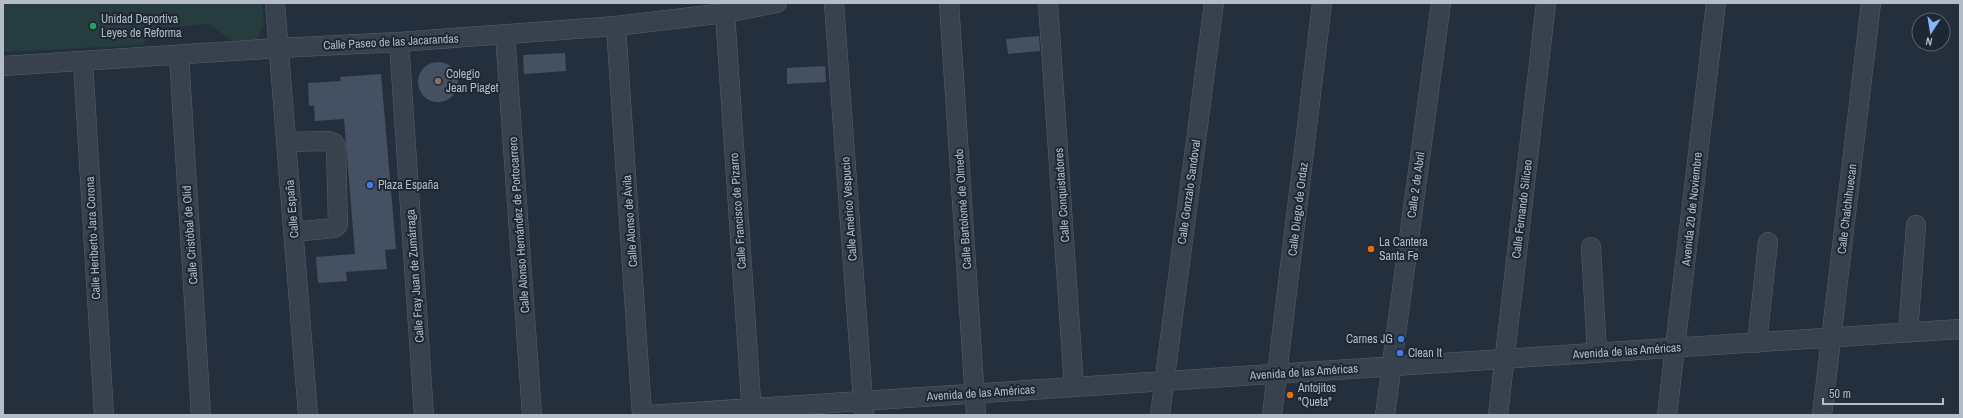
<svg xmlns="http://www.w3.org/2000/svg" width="1963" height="418" viewBox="0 0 1963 418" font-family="'Archivo Narrow',sans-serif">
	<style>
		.green { fill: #263c3f }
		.building { fill: #455162 }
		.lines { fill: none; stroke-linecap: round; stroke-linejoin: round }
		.minor-casing { stroke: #565f6c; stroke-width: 20 }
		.minor { stroke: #38414e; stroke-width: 19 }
		.leisure-dot { fill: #2e9e5b; stroke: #1d2633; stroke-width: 1.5 }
		.education-dot { fill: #8d6e63; stroke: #1d2633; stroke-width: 1.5 }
		.shop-dot { fill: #3f7fe0; stroke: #1d2633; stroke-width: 1.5 }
		.food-dot { fill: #e8710a; stroke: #1d2633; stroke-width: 1.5 }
		.labels { text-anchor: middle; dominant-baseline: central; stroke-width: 4; stroke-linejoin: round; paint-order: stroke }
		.poi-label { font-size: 12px; fill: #b4bcc9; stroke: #1d2633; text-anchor: start }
		.street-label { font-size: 12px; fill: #b4bcc9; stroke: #1d2633 }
	</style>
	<rect width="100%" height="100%" fill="#242f3e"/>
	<path class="green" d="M3 3H262L264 23 258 39 233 41 208 24 158 28 142 45 3 52Z"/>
	<path class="building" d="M1039 36 1040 51 1008 54 1006 39Z
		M565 53 566 71 524 74 523 55Z
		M418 82a20 20 0 1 1 40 0a20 20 0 1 1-40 0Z
		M825 66 826 82 787 84V68Z
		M381 74 396 249 385 250 387 269 346 272 347 281 318 283 316 257 355 254 344 119 315 121 314 105 309 106 308 83 341 81 340 77Z"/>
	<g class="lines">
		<g class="minor-casing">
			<path id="minor" d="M275 3 308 415
				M834 3 864 415
				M949 3 976 415
				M1048 3 1074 387
				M725 13 752 415
				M616 26 642 415
				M505 34 532 415
				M399 42 424 415
				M179 55 201 415
				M83 61 104 415
				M3 66 279 48 399 42 616 26 725 13 777 3
				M286 142 328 141 334 143 336 146 338 225 334 228 293 232
				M1591 247 1597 353
				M1908 333 1916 225
				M1757 343 1768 242
				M648 415 1960 329
				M1160 415 1214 3
				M1272 415 1322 3
				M1385 415 1441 3
				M1498 415 1546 3
				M1667 415 1716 3
				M1822 415 1871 3"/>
		</g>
		<use href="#minor" class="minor"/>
	</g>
	<circle class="leisure-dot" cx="93" cy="26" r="4"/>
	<circle class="education-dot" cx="438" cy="81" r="4"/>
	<g class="shop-dot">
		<circle cx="370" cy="185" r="4"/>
		<circle cx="1401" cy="339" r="4"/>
		<circle cx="1400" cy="353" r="4"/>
	</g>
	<g class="food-dot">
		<circle cx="1371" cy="249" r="4"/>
		<circle cx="1290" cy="395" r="4"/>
	</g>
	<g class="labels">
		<g class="poi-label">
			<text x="101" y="19">Unidad Deportiva<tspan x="101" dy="14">Leyes de Reforma</tspan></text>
			<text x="446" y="74">Colegio<tspan x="446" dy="14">Jean Piaget</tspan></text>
			<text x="378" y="185">Plaza España</text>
			<text x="1379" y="242">La Cantera<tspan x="1379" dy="14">Santa Fe</tspan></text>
			<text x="1393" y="339" text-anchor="end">Carnes JG</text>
			<text x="1408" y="353">Clean It</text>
			<text x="1298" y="388">Antojitos<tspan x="1298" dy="14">"Queta"</tspan></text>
		</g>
		<g class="street-label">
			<text transform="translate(391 42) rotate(-3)">Calle Paseo de las Jacarandas</text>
			<text transform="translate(1416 185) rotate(-82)">Calle 2 de Abril</text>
			<text transform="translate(1189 192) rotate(-82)">Calle Gonzalo Sandoval</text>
			<text transform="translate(1062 195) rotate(-94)">Calle Conquistadores</text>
			<text transform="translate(292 209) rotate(-95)">Calle España</text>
			<text transform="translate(849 209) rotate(-94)">Calle Américo Vespucio</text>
			<text transform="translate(963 209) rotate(-94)">Calle Bartolomé de Olmedo</text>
			<text transform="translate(1298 209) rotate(-83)">Calle Diego de Ordaz</text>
			<text transform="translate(1522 209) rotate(-83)">Calle Fernando Silíceo</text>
			<text transform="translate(1692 209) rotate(-84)">Avenida 20 de Noviembre</text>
			<text transform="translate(1847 209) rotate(-83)">Calle Chalchihuecan</text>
			<text transform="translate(738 211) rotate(-94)">Calle Francisco de Pizarro</text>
			<text transform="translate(630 221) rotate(-94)">Calle Alonso de Ávila</text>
			<text transform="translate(519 225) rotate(-94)">Calle Alonso Hernández de Portocarrero</text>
			<text transform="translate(190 235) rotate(-94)">Calle Cristóbal de Olid</text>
			<text transform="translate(93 238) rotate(-93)">Calle Heriberto Jara Corona</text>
			<text transform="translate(415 276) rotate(-94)">Calle Fray Juan de Zumárraga</text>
			<text transform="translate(1627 351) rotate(-4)">Avenida de las Américas</text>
			<text transform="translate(1304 372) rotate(-4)">Avenida de las Américas</text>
			<text transform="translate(981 393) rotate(-4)">Avenida de las Américas</text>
		</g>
	</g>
	<rect width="1963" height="418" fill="none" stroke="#b4bcc9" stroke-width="8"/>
	<g transform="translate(1931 32) rotate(192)"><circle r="19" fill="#1d2633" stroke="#59626f"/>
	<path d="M0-3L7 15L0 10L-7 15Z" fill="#8ab4f8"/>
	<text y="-6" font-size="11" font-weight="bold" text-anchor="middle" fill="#b4bcc9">N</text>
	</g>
	<path d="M1823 398v6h120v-6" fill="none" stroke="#b4bcc9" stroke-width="2"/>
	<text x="1829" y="398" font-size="12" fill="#b4bcc9" stroke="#1d2633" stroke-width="3" paint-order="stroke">50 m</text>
</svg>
